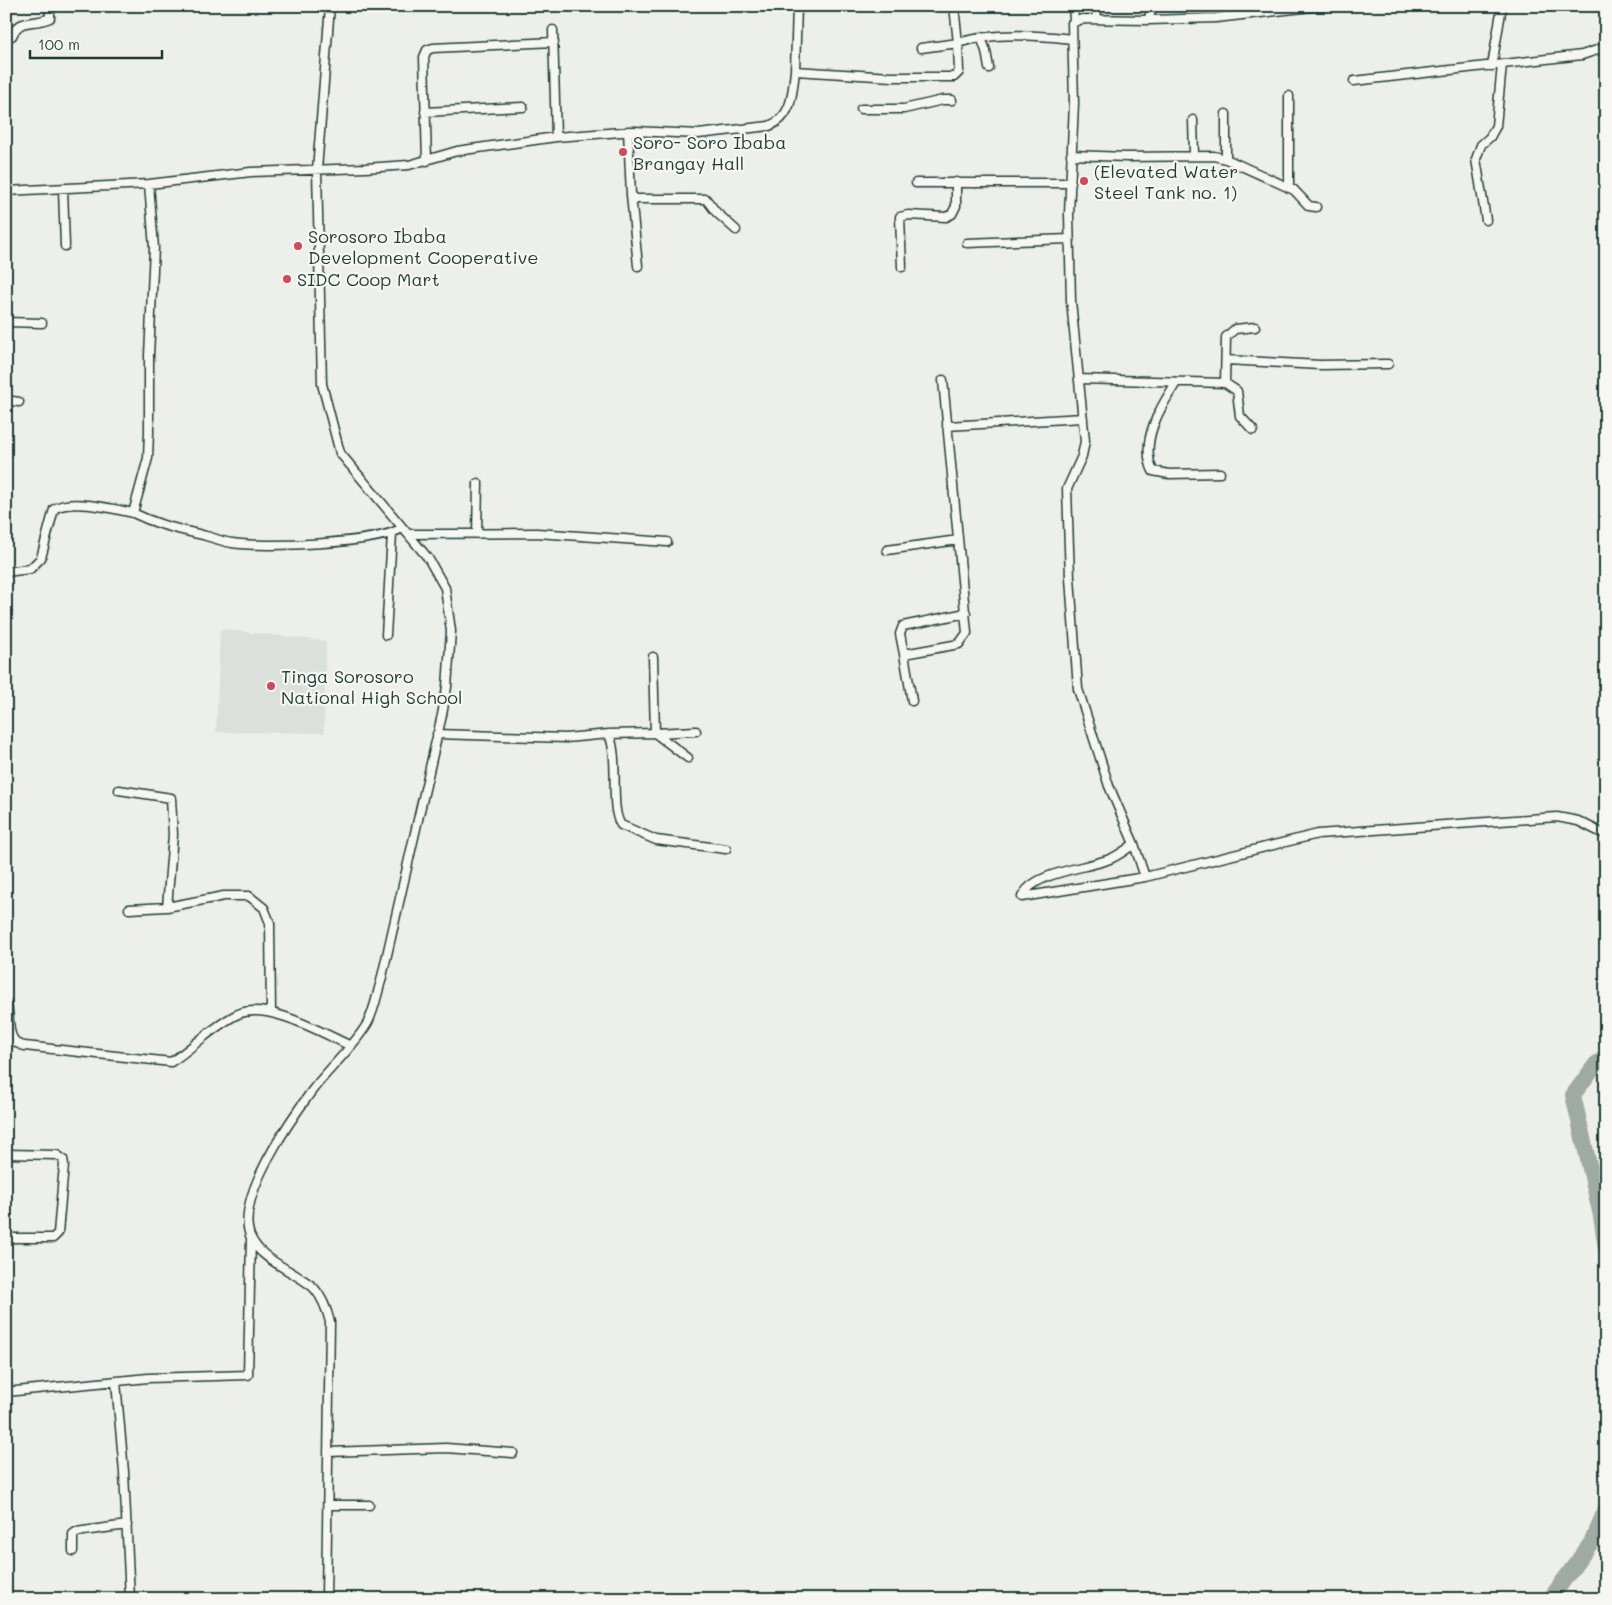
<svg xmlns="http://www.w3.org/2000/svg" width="1612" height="1605" viewBox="0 0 1612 1605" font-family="Mali,sans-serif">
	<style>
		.built { fill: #dce0db }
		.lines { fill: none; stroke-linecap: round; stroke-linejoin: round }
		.river { stroke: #9faaa4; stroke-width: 16 }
		.minor-casing { stroke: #1f3d34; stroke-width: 11 }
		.minor { stroke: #f6f6f2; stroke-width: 8 }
		.poi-dot { fill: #d1495b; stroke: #f6f6f2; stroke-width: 2 }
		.labels { text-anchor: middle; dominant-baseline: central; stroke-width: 4.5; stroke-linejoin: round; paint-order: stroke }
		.poi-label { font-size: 18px; fill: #1f3d34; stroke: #f6f6f2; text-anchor: start }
	</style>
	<rect width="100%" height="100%" fill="#edefea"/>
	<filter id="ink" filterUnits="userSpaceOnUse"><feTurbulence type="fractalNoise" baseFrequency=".02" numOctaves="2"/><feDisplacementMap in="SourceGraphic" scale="10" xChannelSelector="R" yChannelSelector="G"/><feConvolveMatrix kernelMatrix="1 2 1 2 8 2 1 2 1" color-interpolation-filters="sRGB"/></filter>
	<g filter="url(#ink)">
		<path class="built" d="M220 629 326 641 324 733 216 732Z"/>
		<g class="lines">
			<path class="river" d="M1606 1057 1596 1064 1573 1095 1601 1216 1606 1249
				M1550 1599 1591 1543 1606 1509"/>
			<g class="minor-casing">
				<path id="minor" d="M1073 6 1074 21
					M1096 6 1097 19
					M1151 6 1149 20 1216 18 1321 6
					M1149 20 1082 19 1072 23 1074 103 1069 214 1071 301 1085 441 1082 456 1067 489 1070 578 1078 689 1109 786 1134 844 1145 877 1318 834 1557 817 1578 821 1606 835
					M553 30 556 137
					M6 37 12 36C20 17 31 26 50 18V6
					M981 37 986 51 989 68
					M921 48 958 43 954 6
					M1492 66 1502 6
					M795 71 797 6
					M1354 81 1582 55 1606 47
					M1289 96V188
					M861 109H904L943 100H952
					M425 112 523 107
					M1193 120 1194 155
					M628 131 631 195 636 199H706L716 212 736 230
					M1071 155 1127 157 1214 156 1226 159 1294 190 1309 206 1316 207
					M1226 159V114
					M427 161 424 57 427 50 433 48 554 42
					M916 183H1071
					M149 184 154 248 149 356V432L148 458 133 513C160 526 178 529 206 536 215 538 223 542 232 543 263 548 377 544 402 528
					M63 189 65 246
					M6 191 149 184 251 172 365 168 409 165 457 151 556 137 634 131 698 134 769 126C793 117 792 93 795 71L892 77H954L959 72 958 43C993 32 1036 35 1072 39
					M631 195 638 266
					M1486 220 1476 159 1481 145 1490 137 1496 126 1502 65
					M967 243 1069 239
					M902 267 900 217 908 215 946 217 952 214 956 206V182
					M6 322 42 323
					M1226 360 1320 365 1388 364
					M1079 379 1225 383 1237 391 1240 416 1253 430
					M1176 383C1161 406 1139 442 1153 471L1169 474 1220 473
					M1225 383 1226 337 1235 329 1255 327
					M6 400 19 402
					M947 426 1083 418
					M409 534 537 533 667 542
					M477 534 478 483
					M887 550 958 540
					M6 572 30 569 41 558 54 509C71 498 114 509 133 513
					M386 635 392 534
					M904 654 900 634 903 626 966 613
					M653 657 655 733 696 731
					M912 701 904 654 959 644 967 633 943 380
					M437 734 566 738 609 734 655 733 688 758
					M609 734C620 760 609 808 621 825L656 840 726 849
					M119 790 171 798 173 835 167 907 224 896H249L264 908 270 923 271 1012
					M1134 844C1125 850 1117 857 1107 860 1083 869 1033 872 1022 897L1145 877
					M129 909 167 907
					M6 1002C12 1018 4 1043 25 1046L171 1062C194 1047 213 1026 238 1014 268 1001 322 1033 351 1046
					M6 1154 57 1155 63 1159 64 1165 58 1233 53 1238H6
					M116 1382 124 1472 130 1599
					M6 1392 148 1378 248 1375 251 1238
					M328 1452 446 1448 513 1453
					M328 1505H369
					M73 1551V1534L76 1532 127 1525
					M326 1599 330 1322C327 1310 323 1298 314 1288 294 1270 252 1258 248 1228 242 1190 289 1122 311 1092 328 1069 352 1049 367 1024 374 1012 377 994 381 981L442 715 447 687 451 631 445 588 428 558 340 453 322 384 317 170 330 6"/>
			</g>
			<use href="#minor" class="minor"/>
		</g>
	</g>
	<g class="poi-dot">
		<circle cx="623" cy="152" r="5"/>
		<circle cx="1084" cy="181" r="5"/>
		<circle cx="298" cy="246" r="5"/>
		<circle cx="287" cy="279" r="5"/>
		<circle cx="271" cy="686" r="5"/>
	</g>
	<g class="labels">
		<g class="poi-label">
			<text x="633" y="142">Soro- Soro Ibaba<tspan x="633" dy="21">Brangay Hall</tspan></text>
			<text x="1094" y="171">(Elevated Water<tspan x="1094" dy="21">Steel Tank no. 1)</tspan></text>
			<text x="308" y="236">Sorosoro Ibaba<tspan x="308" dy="21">Development Cooperative</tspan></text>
			<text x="297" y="279">SIDC Coop Mart</text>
			<text x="281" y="676">Tinga Sorosoro<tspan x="281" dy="21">National High School</tspan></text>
		</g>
	</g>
	<rect width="1612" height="1605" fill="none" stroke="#f6f6f2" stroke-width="25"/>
	<rect x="12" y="12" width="1587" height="1580" fill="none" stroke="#1f3d34" stroke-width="2" filter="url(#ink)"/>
	<path d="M30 50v8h132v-8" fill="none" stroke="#1f3d34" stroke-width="2.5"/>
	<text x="38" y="50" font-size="15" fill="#1f3d34" stroke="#f6f6f2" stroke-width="4" paint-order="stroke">100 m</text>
</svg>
